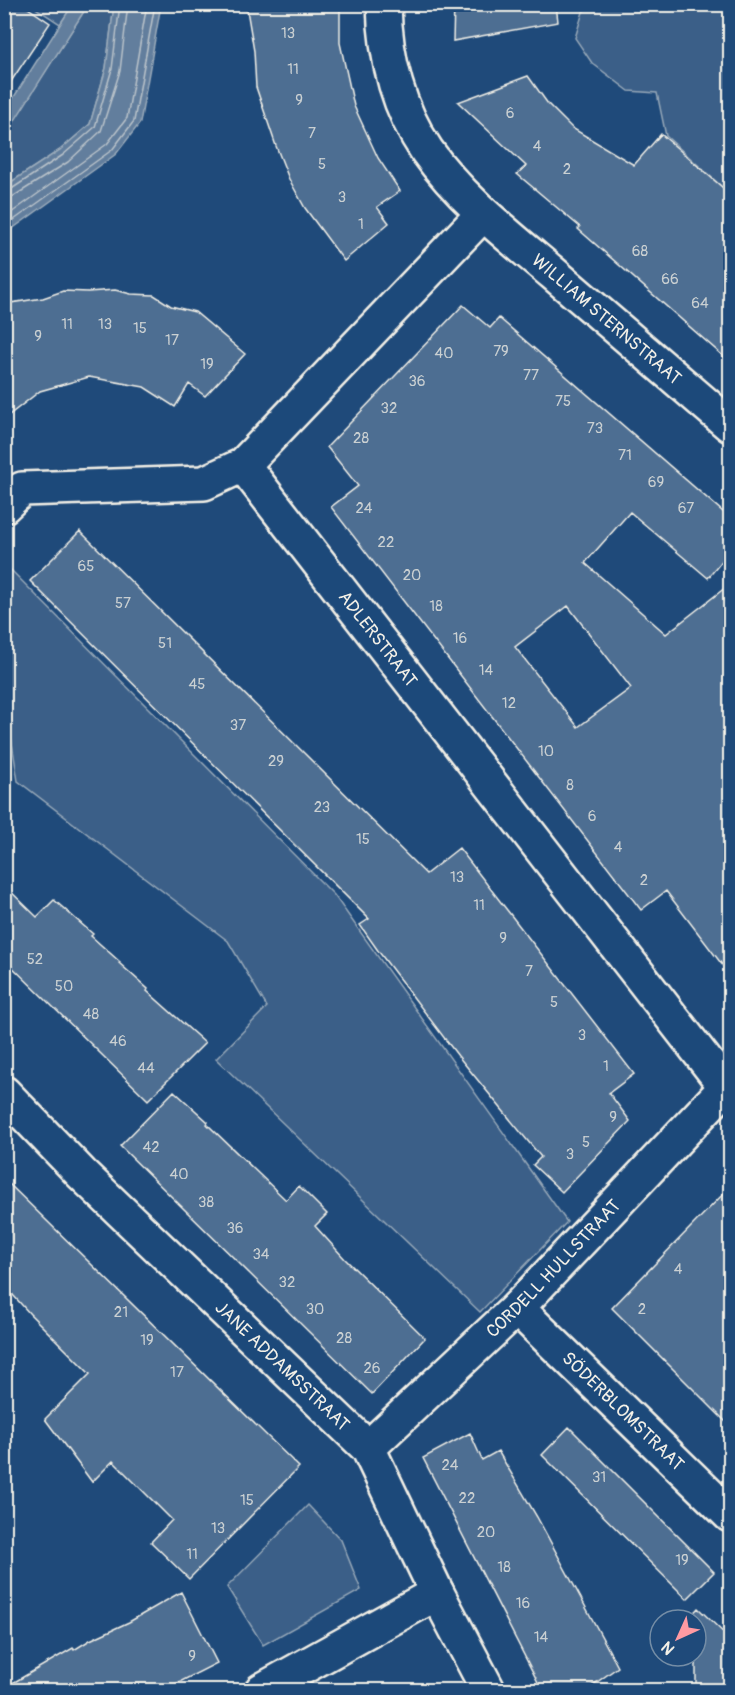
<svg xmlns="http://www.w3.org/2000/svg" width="735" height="1695" viewBox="0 0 735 1695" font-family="Pangolin,sans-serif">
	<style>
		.green { fill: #3a5f88; stroke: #97a8b8; stroke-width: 1.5 }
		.water { fill: #627e9d; stroke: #9cacbb; stroke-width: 1.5 }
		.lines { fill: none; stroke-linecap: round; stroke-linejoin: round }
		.shore { stroke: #bac3ca; stroke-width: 1.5 }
		.building { fill: #4d6e92; stroke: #f4f1e8; stroke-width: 1.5; fill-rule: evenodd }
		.minor-casing { stroke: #f4f1e8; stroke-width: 38 }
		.minor { stroke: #1f4a7a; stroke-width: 33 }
		.labels { text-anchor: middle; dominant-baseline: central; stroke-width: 4.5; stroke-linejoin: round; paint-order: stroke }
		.number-label { font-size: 15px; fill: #cad0d2 }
		.street-label { font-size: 18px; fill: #f4f1e8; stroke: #1f4a7a }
	</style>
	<rect width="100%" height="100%" fill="#1f4a7a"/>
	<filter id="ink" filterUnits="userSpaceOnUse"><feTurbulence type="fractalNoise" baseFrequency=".0167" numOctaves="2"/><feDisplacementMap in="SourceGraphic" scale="12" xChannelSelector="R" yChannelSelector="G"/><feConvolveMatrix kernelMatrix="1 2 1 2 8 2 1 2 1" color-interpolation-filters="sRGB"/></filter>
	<g filter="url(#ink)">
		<path class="green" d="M31 5H73L60 24Z
			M88 5H114L106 68 90 124 60 150 5 186 4 136Z
			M592 5H730V194L666 136 657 93 629 91 592 63 575 38 583 12Z
			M4 563 334 895 567 1222 480 1312 216 1059 267 1007 228 941 18 781 4 692Z
			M308 1505 341 1540 361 1590 263 1645 227 1587Z"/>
		<path class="water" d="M73 4 88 5 5 136V111Z
			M114 5H161L140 123 116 154 5 234V186L60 150 90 124 106 68Z"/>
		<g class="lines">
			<path class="shore" d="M4 191 10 190 63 155 95 127 112 69 120 4
				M4 198 14 196 68 162 101 131 120 71 128 4
				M4 218 107 144 127 118 147 4
				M4 227 112 150 134 121 155 4"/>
		</g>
		<path class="building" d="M4 4H22L50 23 4 92Z
			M246 4H340V43L354 106 378 158 400 191 377 207 389 223 344 261 305 208 289 179 276 146 256 87 254 51Z
			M454 4H556L558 22 453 41Z
			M528 76 548 104 572 128 634 165 661 134 730 194V362L578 229 580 227 517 174 526 166 458 102Z
			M115 290 131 294 154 295 171 306 195 312 245 354 205 396 189 384 175 407 144 387 89 377 40 391 4 419V304L43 298 63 291 88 292Z
			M463 305 490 328 499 318 730 518V551L708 578 630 512 585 563 666 634 730 584V975L666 891 641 910 331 507 358 486 327 447ZM568 606 631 688 578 727 515 647Z
			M80 531 426 874 459 848 634 1074 609 1093 630 1121 562 1192 533 1165 541 1157 458 1056 379 952 360 925 369 919 30 581Z
			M4 885 37 917 54 900 93 934 91 936 120 962 119 963 148 989 147 991 205 1043 148 1100 4 959Z
			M174 1091 208 1122 207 1124 286 1200 299 1186 327 1214 315 1226 345 1259 425 1338 372 1394 120 1146Z
			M4 1179 299 1467 189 1579 151 1542 172 1520 113 1461 92 1482 45 1419 90 1374 30 1314 4 1285Z
			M730 1187V1426L612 1308Z
			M569 1427 714 1572 687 1599 542 1455Z
			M470 1433 482 1460 498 1451 537 1517 618 1667 586 1690H542L423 1458Z
			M181 1592 217 1663 164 1690H4V1688L73 1648 74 1650 90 1640 129 1622Z
			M698 1608 730 1639V1690H696V1661L691 1656H696V1620H687Z"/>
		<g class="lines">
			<g class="minor-casing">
				<g id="minor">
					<path id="s1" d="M384 4C385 57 397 107 427 151 461 199 509 236 554 274 613 325 672 375 730 425"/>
					<path id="s2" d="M243 465 726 1087"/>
					<path d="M4 506 22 489 204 483 243 465 483 214"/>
					<path id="s3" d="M4 1093 82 1174 368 1448 437 1593 488 1690"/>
					<path id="s4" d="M517 1308 730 1515"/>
					<path id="s5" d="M368 1448 517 1308 730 1083"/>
					<path d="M262 1690 437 1593"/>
				</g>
			</g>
			<use href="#minor" class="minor"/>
		</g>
	</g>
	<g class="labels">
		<g class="number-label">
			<text x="288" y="33">13</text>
			<text x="293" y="69">11</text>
			<text x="299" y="100">9</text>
			<text x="510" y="113">6</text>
			<text x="312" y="133">7</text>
			<text x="537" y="146">4</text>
			<text x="322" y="164">5</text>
			<text x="567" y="169">2</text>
			<text x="342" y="197">3</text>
			<text x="361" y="224">1</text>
			<text x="640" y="251">68</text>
			<text x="670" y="279">66</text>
			<text x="700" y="303">64</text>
			<text x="67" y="324">11</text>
			<text x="105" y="324">13</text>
			<text x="140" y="328">15</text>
			<text x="38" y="336">9</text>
			<text x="172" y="340">17</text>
			<text x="501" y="351">79</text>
			<text x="444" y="353">40</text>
			<text x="207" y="364">19</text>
			<text x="531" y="375">77</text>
			<text x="417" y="381">36</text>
			<text x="563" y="401">75</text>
			<text x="389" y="408">32</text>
			<text x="595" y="428">73</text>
			<text x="361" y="438">28</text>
			<text x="625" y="455">71</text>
			<text x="656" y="482">69</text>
			<text x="364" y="508">24</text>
			<text x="686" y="508">67</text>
			<text x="386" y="542">22</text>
			<text x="86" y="566">65</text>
			<text x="412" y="575">20</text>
			<text x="123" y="603">57</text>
			<text x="436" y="606">18</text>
			<text x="460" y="638">16</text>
			<text x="165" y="643">51</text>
			<text x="486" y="670">14</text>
			<text x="197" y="684">45</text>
			<text x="509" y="703">12</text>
			<text x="238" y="725">37</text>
			<text x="546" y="751">10</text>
			<text x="276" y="761">29</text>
			<text x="570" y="785">8</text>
			<text x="322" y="807">23</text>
			<text x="592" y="816">6</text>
			<text x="363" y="839">15</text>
			<text x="618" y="847">4</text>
			<text x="457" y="877">13</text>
			<text x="644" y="880">2</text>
			<text x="479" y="905">11</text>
			<text x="503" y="938">9</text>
			<text x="35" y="959">52</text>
			<text x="529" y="971">7</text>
			<text x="64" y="986">50</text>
			<text x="554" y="1002">5</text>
			<text x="91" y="1014">48</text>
			<text x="582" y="1035">3</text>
			<text x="118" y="1041">46</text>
			<text x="606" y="1066">1</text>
			<text x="146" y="1068">44</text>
			<text x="613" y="1117">9</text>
			<text x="586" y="1142">5</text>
			<text x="151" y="1147">42</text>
			<text x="570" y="1154">3</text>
			<text x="179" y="1174">40</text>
			<text x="206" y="1202">38</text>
			<text x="235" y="1228">36</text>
			<text x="261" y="1254">34</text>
			<text x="678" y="1269">4</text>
			<text x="287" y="1282">32</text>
			<text x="315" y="1309">30</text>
			<text x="642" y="1309">2</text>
			<text x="121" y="1312">21</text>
			<text x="344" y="1338">28</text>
			<text x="147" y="1340">19</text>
			<text x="372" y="1368">26</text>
			<text x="177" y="1372">17</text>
			<text x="450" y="1465">24</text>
			<text x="599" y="1477">31</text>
			<text x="467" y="1498">22</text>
			<text x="247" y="1500">15</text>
			<text x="218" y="1528">13</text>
			<text x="486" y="1532">20</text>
			<text x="192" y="1554">11</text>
			<text x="682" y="1560">19</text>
			<text x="504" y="1567">18</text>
			<text x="523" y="1603">16</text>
			<text x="541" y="1637">14</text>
			<text x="192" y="1656">9</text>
		</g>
		<g class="street-label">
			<text stroke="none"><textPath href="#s1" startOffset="402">WILLIAM STERNSTRAAT</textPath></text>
			<text stroke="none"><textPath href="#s2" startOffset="220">ADLERSTRAAT</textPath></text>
			<text stroke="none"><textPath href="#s5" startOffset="258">CORDELL HULLSTRAAT</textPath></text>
			<text stroke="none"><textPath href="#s3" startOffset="390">JANE ADDAMSSTRAAT</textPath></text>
			<text stroke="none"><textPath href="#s4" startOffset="148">SÖDERBLOMSTRAAT</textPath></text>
		</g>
	</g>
	<rect width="735" height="1695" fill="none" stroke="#1f4a7a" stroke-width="24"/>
	<rect x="12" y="12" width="711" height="1671" fill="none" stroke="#f4f1e8" stroke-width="2" filter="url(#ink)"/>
	<g transform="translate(678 1638) rotate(225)"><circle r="28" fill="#1f4a7a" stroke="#748da6" stroke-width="1.5"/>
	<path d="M0-4.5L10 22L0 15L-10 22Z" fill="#ff9aa2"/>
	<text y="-9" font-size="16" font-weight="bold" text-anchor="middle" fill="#f4f1e8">N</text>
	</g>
</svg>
